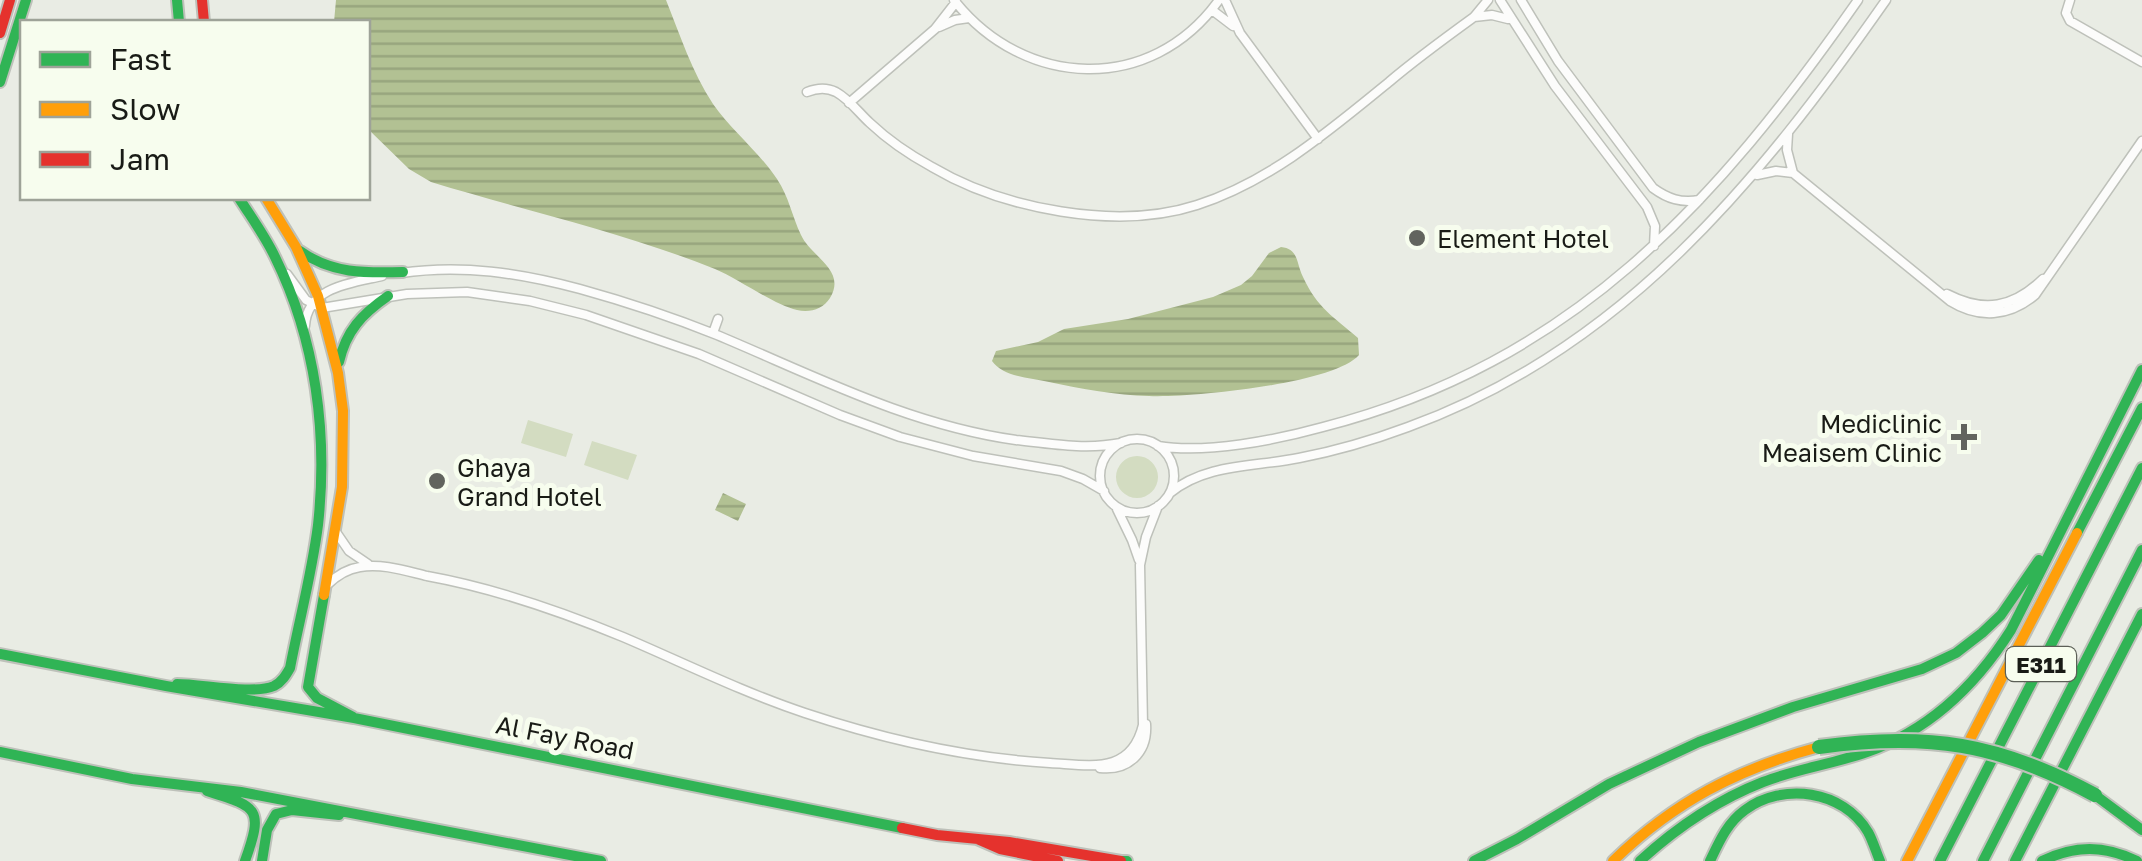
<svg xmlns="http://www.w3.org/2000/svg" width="2142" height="861" viewBox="0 0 2142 861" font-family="'Golos Text',sans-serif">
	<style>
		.garden { fill: #d3dcc1 }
		.water { fill: url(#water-rules) }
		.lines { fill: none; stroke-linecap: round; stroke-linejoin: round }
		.street-casing { stroke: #bec1ba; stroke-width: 11 }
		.fast-casing { stroke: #bec1ba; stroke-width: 14 }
		.slow-casing { stroke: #bec1ba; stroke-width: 14 }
		.jam-casing { stroke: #bec1ba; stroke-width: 14 }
		.street { stroke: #fcfcfb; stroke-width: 8 }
		.fast { stroke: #30b455; stroke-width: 10 }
		.slow { stroke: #ff9f0a; stroke-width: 10 }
		.jam { stroke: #e5322d; stroke-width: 10 }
		.fast-bridge-casing { stroke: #bec1ba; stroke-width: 18; stroke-linecap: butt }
		.fast-bridge { stroke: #30b455; stroke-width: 14 }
		.poi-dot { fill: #62645e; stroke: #f7fdee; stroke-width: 4 }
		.labels { text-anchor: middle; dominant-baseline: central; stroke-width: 10; stroke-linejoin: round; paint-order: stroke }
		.shield { fill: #f7fdee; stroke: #5c5f57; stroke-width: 2.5 }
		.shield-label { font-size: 22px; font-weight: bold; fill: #191b16 }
		.poi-label { font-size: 25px; fill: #191b16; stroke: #f7fdee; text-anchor: start }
		.street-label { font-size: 25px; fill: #191b16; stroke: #f7fdee }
	</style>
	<defs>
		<pattern id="water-rules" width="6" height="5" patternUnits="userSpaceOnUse" patternTransform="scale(2.5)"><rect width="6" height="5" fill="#b2c193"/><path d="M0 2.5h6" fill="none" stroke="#98a57e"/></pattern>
	</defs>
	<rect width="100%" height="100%" fill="#e9ece4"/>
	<path class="garden" d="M528 420 573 434 566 457 521 443Z
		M592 441 637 455 628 480 584 465Z
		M1116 477a21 21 0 1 1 42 0a21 21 0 1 1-42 0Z"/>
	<path class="water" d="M336 0H666C680 35 692 72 713 104 732 131 759 152 777 179 789 197 792 216 801 235 811 257 847 270 830 298 823 309 810 313 797 310 774 305 739 279 715 269 623 232 526 211 431 182L409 169 368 129V22H334Z
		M1281 247C1299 249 1296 263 1303 277 1318 309 1333 316 1358 338L1359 355C1334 384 1189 398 1149 396 1116 395 1081 389 1049 382 1031 378 1003 377 992 361L996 351 1038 342 1064 329 1128 319 1213 297 1241 285 1252 276 1269 253Z
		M723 493 746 504 738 521 715 510Z"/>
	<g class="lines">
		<g class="street-casing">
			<path id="street" d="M954 0C1024 89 1151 95 1219 0
				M1225 0 1240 33 1318 139
				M1500 0 1555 86 1647 207 1655 226 1654 246
				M1521 0 1558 61 1653 188C1668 199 1681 203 1699 200
				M2070 0 2066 13 2070 21 2142 62
				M1212 10 1233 26
				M1474 17 1492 15 1508 19
				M939 27 955 20 969 18
				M807 92C817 88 826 87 836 92 849 99 859 113 870 123 888 140 910 155 932 167 1003 209 1117 231 1197 205 1271 181 1330 130 1389 82 1416 59 1445 38 1474 17L1488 0
				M849 103 935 29 956 2
				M1788 134 1787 150 1793 173
				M1757 175 1776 171 1793 173 1950 301C1979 319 2009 317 2035 295L2142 141
				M401 273C462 264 520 273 580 289 627 302 672 317 717 335 815 376 909 425 1016 440 1052 444 1086 450 1121 443
				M287 274 306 300 322 308 407 294 467 292 530 301 586 315 699 354 840 415 900 437 973 456 1061 471 1083 479 1104 491
				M1947 294C1984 313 2013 308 2043 279
				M305 326C307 287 351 283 382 276
				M713 333 718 319
				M1100 476a37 37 0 1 1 74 0a37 37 0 1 1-74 0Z
				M1158 446C1206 454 1276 440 1323 427 1572 363 1716 203 1858 0
				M1170 493C1206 463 1256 467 1299 458 1336 451 1373 440 1408 427 1622 350 1760 180 1886 0
				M1117 509 1132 540 1139 560
				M336 532 349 551 368 564
				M327 585C337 575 347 569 360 567 382 563 406 571 427 576 494 588 560 611 623 637 684 663 742 692 805 713 883 739 968 758 1050 763 1090 765 1131 775 1143 725L1140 565 1146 537 1158 506
				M1100 768C1128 771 1148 753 1146 724"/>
		</g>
		<g class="fast-casing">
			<path id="fast" d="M177 0 179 22
				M0 82 26 0
				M300 251C332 274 365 273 403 272
				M339 362C346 331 362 314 388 296
				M2077 533 2142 408
				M324 595 308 687 317 698 353 717
				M0 654 166 686 354 718 902 828
				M177 684C202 684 253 695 274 686 282 682 286 675 290 668 299 621 312 573 318 525 328 434 316 340 275 257 265 236 251 217 239 198
				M0 752 132 779 241 792 601 861
				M207 791C258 807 264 808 245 861
				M2095 795 2142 830
				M262 861 267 830 276 814 292 810 339 815
				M1121 861H1127
				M1474 861 1517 839 1609 784 1699 742 1793 707 1922 669 1956 653 1982 633 2001 615 2039 560
				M1640 861C1676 828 1717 800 1763 782 1796 769 1833 764 1867 752 1930 730 1976 685 2011 630L2142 370
				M1710 861C1719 842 1727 823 1745 810 1783 782 1843 790 1868 832 1873 841 1876 852 1880 861
				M1940 861 2142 468
				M1983 861 2142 550
				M2015 861 2142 614
				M2042 861C2075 845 2104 845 2137 861"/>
		</g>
		<g class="slow-casing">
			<path id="slow" d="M266 198 296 247 318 296 338 373 343 411 342 487 324 595
				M1613 861C1674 802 1737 769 1819 747
				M1907 861 2077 533"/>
		</g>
		<g class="jam-casing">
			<path id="jam" d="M202 0 204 22
				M0 33 10 0
				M902 828 937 835 1009 842 1121 861
				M977 839 1000 849 1058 861"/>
		</g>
		<use href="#street" class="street"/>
		<use href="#fast" class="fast"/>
		<use href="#slow" class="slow"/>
		<use href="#jam" class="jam"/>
		<g class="fast-bridge-casing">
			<path id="fast-bridge" d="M1819 747C1927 732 1999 743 2095 795"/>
		</g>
		<use href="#fast-bridge" class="fast-bridge"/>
	</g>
	<g class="poi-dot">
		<circle cx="1417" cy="238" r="10"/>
		<path d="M1959 422h10v10h10v10h-10v10h-10v-10h-10v-10h10z"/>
		<circle cx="437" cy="481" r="10"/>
	</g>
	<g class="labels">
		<rect class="shield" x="2006" y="647" width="70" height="34" rx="8"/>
		<g class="shield-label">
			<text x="2041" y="664">E311</text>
		</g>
		<g class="poi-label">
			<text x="1437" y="238">Element Hotel</text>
			<text x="1942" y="423" text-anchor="end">Mediclinic<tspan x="1942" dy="29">Meaisem Clinic</tspan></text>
			<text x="457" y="467">Ghaya<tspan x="457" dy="29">Grand Hotel</tspan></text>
		</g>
		<g class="street-label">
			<text transform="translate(565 737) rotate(11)">Al Fay Road</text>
		</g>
	</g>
	<rect x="20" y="20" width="350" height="180" fill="#f7fdee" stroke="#9ea398" stroke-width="2.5"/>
	<rect x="40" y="52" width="50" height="15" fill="#30b455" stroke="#9ea398" stroke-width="2.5"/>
	<text x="110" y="70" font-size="30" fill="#191b16">Fast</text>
	<rect x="40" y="102" width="50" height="15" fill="#ff9f0a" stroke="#9ea398" stroke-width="2.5"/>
	<text x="110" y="120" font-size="30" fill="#191b16">Slow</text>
	<rect x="40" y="152" width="50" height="15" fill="#e5322d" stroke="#9ea398" stroke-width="2.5"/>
	<text x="110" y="170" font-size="30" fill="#191b16">Jam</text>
</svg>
